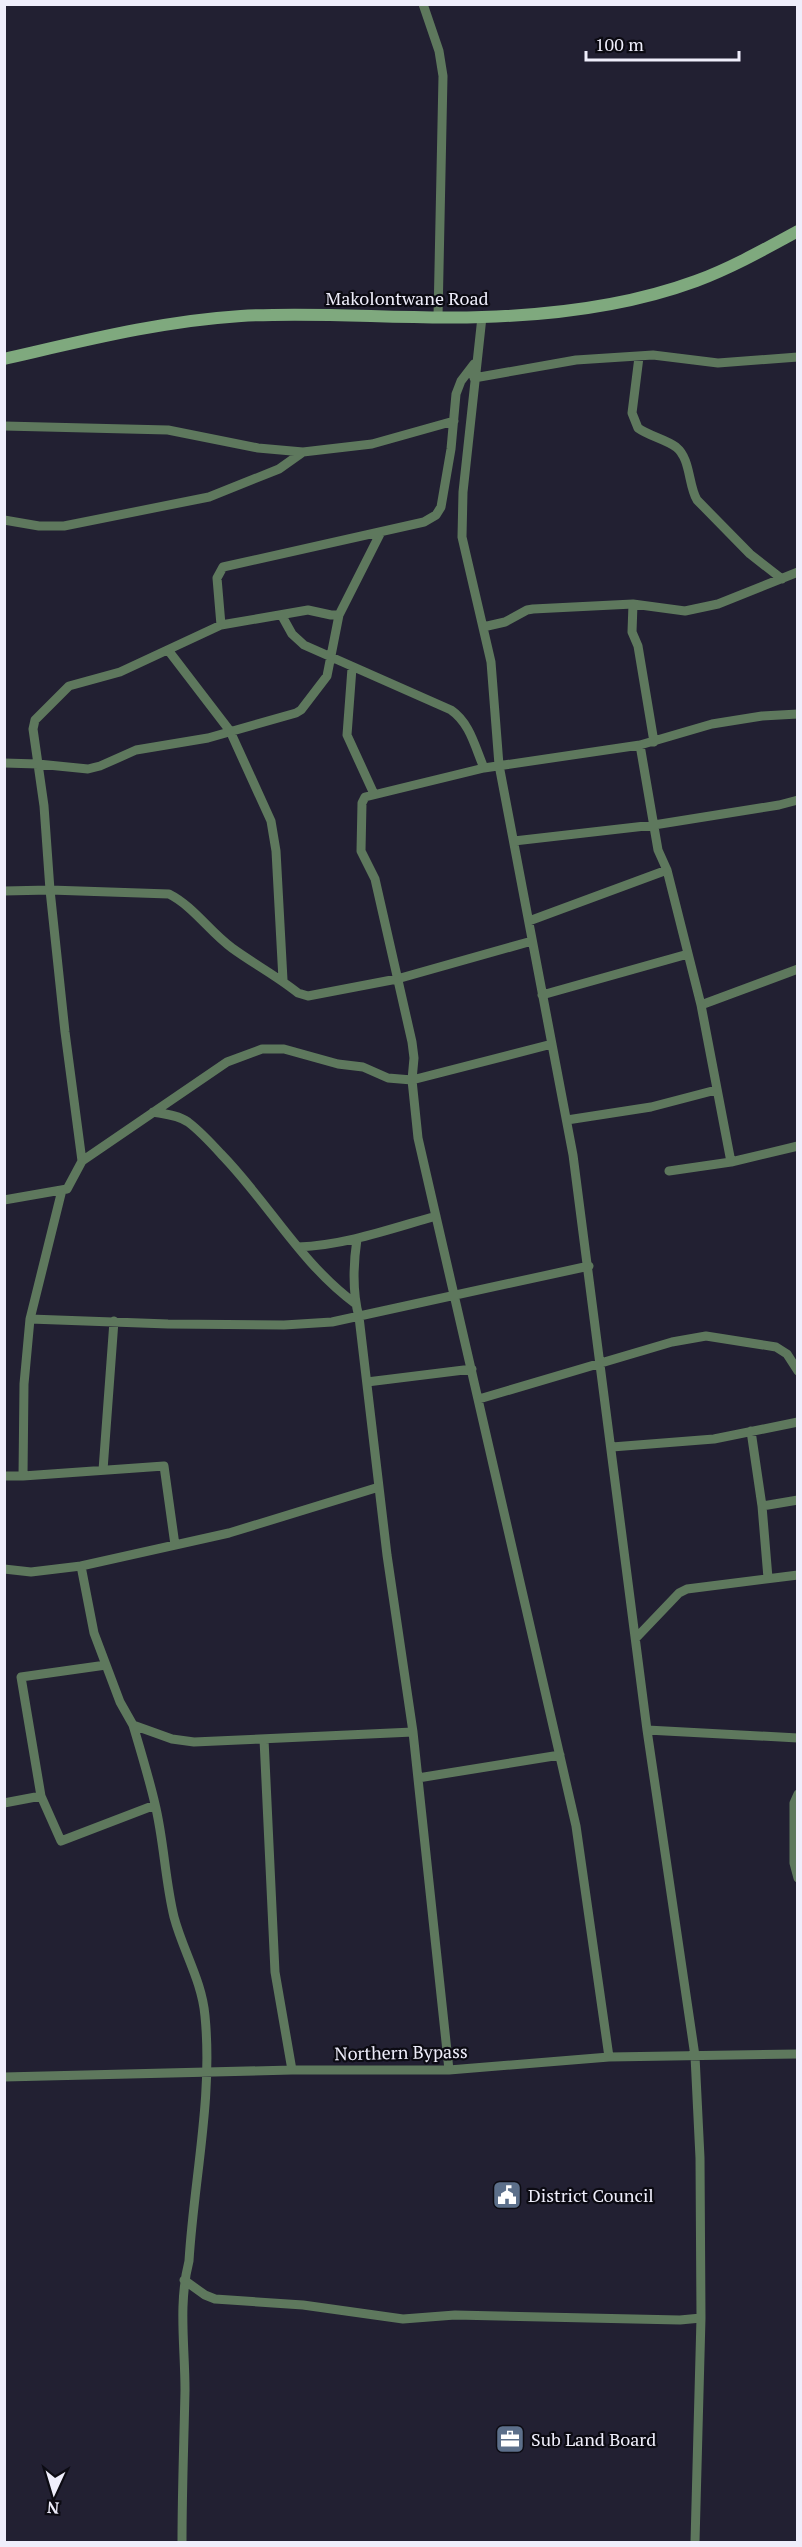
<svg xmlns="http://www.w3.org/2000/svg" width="802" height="2547" viewBox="0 0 802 2547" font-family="'PT Serif',serif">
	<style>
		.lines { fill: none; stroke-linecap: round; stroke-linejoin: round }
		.street { stroke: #5e785d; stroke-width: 9 }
		.secondary { stroke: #7fa97e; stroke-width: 12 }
		.labels { text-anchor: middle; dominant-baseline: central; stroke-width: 4.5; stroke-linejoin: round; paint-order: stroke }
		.street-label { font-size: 18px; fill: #efeefb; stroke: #0c0b13 }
		.poi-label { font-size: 18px; fill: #efeefb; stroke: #0c0b13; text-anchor: start }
	</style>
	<rect width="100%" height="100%" fill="#222032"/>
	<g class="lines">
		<path class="street" d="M423 4 439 51 443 76 438 317
			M482 317 463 492 462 537 491 662 499 765 573 1155 647 1730 695 2056 700 2158 701 2318 695 2542
			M639 357 632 413 638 428C649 436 665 439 676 447 691 459 688 485 697 500L750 554 782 579
			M474 378 576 360 653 355 718 363 798 357
			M4 426 168 430 258 448 303 452 372 444 454 421
			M4 520 39 526H64L209 497 279 469 303 452
			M633 604 632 632 638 646 654 742
			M339 615 327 676 301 710 296 713 208 738 136 750 100 766 88 769 38 764 44 806 50 890 169 894C193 906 210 932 232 948 254 964 277 976 298 993L308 996 397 979 532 941
			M282 616 292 634 304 645 451 710C470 723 475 747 484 768
			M221 625 217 578 223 567 424 522 436 515 441 507 451 449 456 394 461 381 474 364
			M483 627 505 622 527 610 533 609 633 604 685 611 718 604 798 572
			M168 650 230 731 271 821 276 851 283 980
			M352 668 347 735 374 794
			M640 745 658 850 667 870 701 1005 731 1162
			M4 763 38 764 33 729 35 720 69 686 120 672 221 625 308 610 331 615H339L381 532
			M514 841 654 825 779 805 798 800
			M4 891 50 890 65 1032 82 1161 67 1189 4 1200
			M529 921 667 870
			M542 995 688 954
			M701 1005 798 969
			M552 1044 412 1080 418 1138 576 1826 609 2057
			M153 1112C164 1114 178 1115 188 1122 200 1131 211 1143 221 1154 268 1202 301 1264 356 1304
			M567 1120 651 1107 716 1090
			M82 1161 227 1062 262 1049H284L338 1064 363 1067 388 1078 412 1080 414 1058 412 1042 375 879 361 851 362 803 365 797 484 768 640 745 712 724 762 716 798 714
			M669 1171 731 1162 798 1146
			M298 1247C346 1245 390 1229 436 1216
			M30 1319 62 1190
			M367 1382 472 1369
			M479 1399 672 1342 706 1336 776 1347 787 1354 798 1371
			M751 1431 762 1506 768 1578
			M612 1447 714 1439 798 1422
			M103 1470 114 1321
			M4 1476H23L24 1384 30 1319 168 1324 284 1325 332 1322 589 1266
			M23 1476 164 1466 175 1545
			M762 1506 798 1500
			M81 1566 229 1533 379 1487
			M4 1569 31 1572 81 1566 94 1633 120 1702 133 1725 172 1739 194 1742 413 1732 387 1555 359 1317C352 1291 353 1266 357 1239
			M636 1638 679 1593 687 1589 798 1575
			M133 1725C141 1752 149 1778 155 1804 164 1841 165 1880 174 1917 183 1951 202 1981 205 2016 213 2098 194 2179 189 2261 178 2304 185 2346 185 2390 184 2441 182 2491 182 2542
			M647 1730 798 1738
			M413 1732 449 2070
			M264 1739 275 1972 292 2070
			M418 1778 560 1755
			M798 1794 794 1803V1863L798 1878
			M41 1796 61 1841 155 1805
			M4 1803 41 1796 21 1677 106 1665
			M4 2077 292 2070H449L609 2057 798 2054
			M184 2280 205 2295 215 2299 303 2305 403 2319 455 2315 680 2320 701 2318"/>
		<path class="secondary" d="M4 359C83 341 161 321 241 316 321 311 402 320 482 317 554 315 628 306 696 281 731 268 765 249 798 231"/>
	</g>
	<defs>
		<g id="civic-square" transform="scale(1.5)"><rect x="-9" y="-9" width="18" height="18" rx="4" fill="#5c6f8a" stroke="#0c0b13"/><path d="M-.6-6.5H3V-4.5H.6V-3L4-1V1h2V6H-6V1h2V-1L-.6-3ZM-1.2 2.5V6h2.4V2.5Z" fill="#fff"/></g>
		<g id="office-square" transform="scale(1.5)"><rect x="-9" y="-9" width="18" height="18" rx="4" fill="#5c6f8a" stroke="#0c0b13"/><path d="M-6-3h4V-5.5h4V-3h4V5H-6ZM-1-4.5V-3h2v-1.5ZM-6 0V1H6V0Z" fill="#fff"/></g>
	</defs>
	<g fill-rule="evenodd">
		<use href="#civic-square" x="507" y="2195"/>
		<use href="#office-square" x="510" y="2439"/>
	</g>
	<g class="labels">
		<g class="street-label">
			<text x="407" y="298">Makolontwane Road</text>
			<text transform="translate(401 2052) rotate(-1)">Northern Bypass</text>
		</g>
		<g class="poi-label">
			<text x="528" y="2195">District Council</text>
			<text x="531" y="2439">Sub Land Board</text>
		</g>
	</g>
	<rect width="802" height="2547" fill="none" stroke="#efeefb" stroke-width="12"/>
	<g transform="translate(54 2493) rotate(184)" stroke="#0c0b13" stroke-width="4.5" paint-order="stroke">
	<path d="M0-4.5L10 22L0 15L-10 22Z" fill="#efeefb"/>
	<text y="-9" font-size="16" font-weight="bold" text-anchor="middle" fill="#efeefb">N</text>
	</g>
	<path d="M586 51v9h153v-9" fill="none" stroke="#efeefb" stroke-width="3"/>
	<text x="595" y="51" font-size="18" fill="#efeefb" stroke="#0c0b13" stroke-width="4.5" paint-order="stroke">100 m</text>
</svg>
